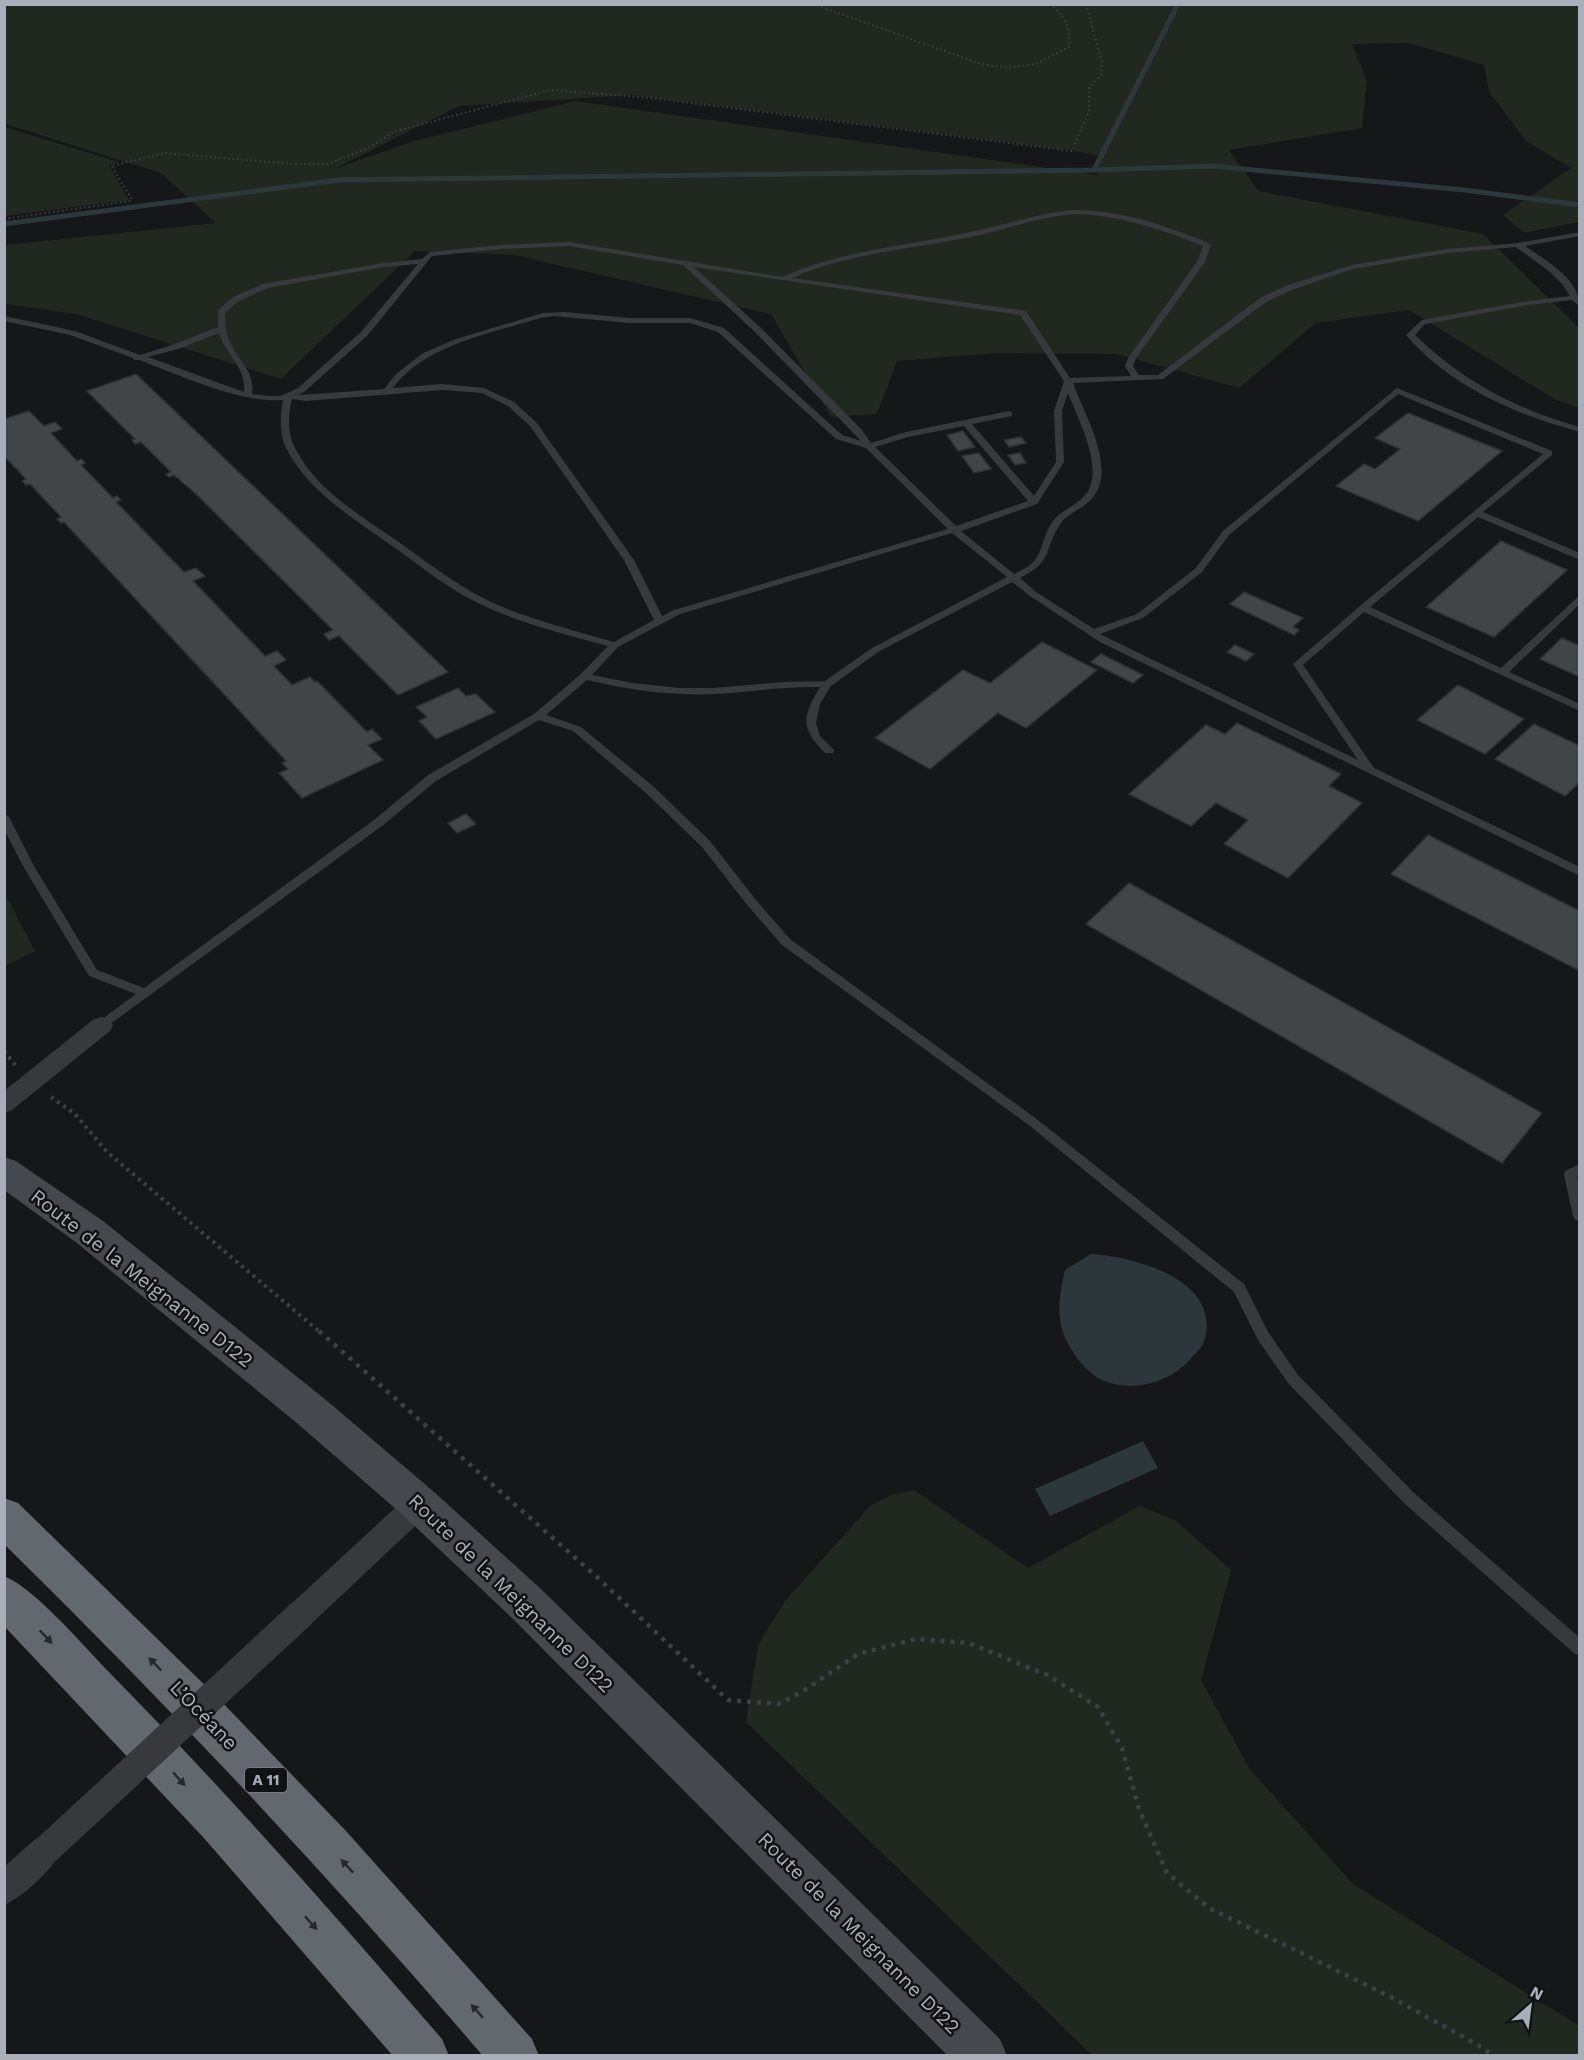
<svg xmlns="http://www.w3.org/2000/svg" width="1584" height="2060" viewBox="0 0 1584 2060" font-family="'Work Sans',sans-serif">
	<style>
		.green { fill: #202820; fill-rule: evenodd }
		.water { fill: #2c373c }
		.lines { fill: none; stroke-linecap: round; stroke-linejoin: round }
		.stream { stroke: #2c373c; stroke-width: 5 }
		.building { fill: #424548; stroke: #303134; stroke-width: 1.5 }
		.path-far2 { stroke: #3d4044; stroke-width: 2; stroke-dasharray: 1.5 3; stroke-linecap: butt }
		.path-far1 { stroke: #3d4044; stroke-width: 4; stroke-dasharray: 3 4.5; stroke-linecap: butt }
		.path { stroke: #3d4044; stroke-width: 4.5; stroke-dasharray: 4 6; stroke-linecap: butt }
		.lane { fill: #37393d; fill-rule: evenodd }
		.street { fill: #37393d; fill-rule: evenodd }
		.secondary { fill: #45484d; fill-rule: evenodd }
		.highway { fill: #63686e; fill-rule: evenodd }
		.street-bridge { stroke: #37393d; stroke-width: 29 }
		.oneway { fill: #26282a }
		.labels { text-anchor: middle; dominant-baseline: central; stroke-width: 5; stroke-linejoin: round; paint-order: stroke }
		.shield { fill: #111213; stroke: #7b8086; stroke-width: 1.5 }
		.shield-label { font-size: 15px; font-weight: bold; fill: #a8afb8 }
		.near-street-label { font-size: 20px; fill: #a8afb8; stroke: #111213 }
	</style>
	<rect width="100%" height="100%" fill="#161718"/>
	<path class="green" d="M5 5H1579V222L1524 233 1503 215 1571 168 1526 141 1489 92 1484 65 1409 43 1352 44 1367 81 1362 128 1229 150 1258 191 1483 234 1579 328V408L1556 400 1409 310 1316 323 1239 388 1117 354 997 353 897 361 877 414 831 417 771 314 514 255 415 251 281 379 76 314 5 304V245L216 223 161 173 5 124ZM633 95 1070 150 1102 157 1097 175 575 101 414 141 334 169 459 106Z
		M4 127 119 162 109 166 129 200 5 216Z
		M4 892 35 951 5 966H4Z
		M914 1490 1028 1568 1139 1506 1175 1520 1231 1570 1201 1680 1249 1768 1353 1884 1579 2026V2055H1092L746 1722 758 1645 785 1601 871 1505 891 1495Z"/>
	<path class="water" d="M1091 1254C1136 1257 1223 1280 1204 1342 1202 1347 1197 1352 1193 1356 1167 1389 1110 1399 1082 1364 1055 1331 1056 1309 1065 1270Z
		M1143 1441 1158 1468 1050 1516 1035 1489Z"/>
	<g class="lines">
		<path class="stream" d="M1094 170 1213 166 1464 190 1580 205
			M4 224 339 180 1094 170 1178 4"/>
	</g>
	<path class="building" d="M136 374 448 672 398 695 339 636 329 640 324 634 333 630 196 494 174 475 169 477 166 474 171 472 141 442 135 444 132 440 135 439 87 391Z
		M29 411 44 426 55 422 62 429 51 433 77 461 81 459 85 463 81 465 113 498 117 496 121 500 116 502 184 572 196 568 205 576 193 581 265 656 277 651 286 660 274 666 292 685 310 677 315 682 317 681 367 732 372 729 382 739 368 745 383 760 302 798 279 773 288 769 282 763 286 761 64 522 61 523 57 519 61 517 30 484 26 485 22 481 26 479 4 456V419Z
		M1408 413 1502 451 1418 521 1336 486 1364 464 1375 469 1400 449 1375 438Z
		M963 431 975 447 958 451 947 435Z
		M1021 437 1026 443 1009 447 1004 440Z
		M979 453 991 469 974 473 962 456Z
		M1020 453 1026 463 1015 465 1008 455Z
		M1501 541 1567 570 1494 637 1426 607Z
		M1244 592 1303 618 1293 627 1299 630 1294 635 1230 604Z
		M1562 638 1580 646V677L1540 659Z
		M1042 642 1097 670 1026 728 998 713 930 769 875 738 963 670 990 683Z
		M1235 645 1254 654 1246 661 1227 652Z
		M1101 654 1143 675 1133 683 1091 662Z
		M1458 685 1524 719 1485 754 1417 720Z
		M458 688 466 696 476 694 495 712 436 739 419 721 427 717 416 707Z
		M1237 723 1341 774 1329 786 1362 803 1288 878 1224 844 1248 820 1216 803 1191 826 1129 794 1206 725 1225 734Z
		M1534 724 1580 746V782L1565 796 1495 759Z
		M466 814 476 824 457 833 448 823Z
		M1428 835 1580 911V971L1391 874Z
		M1129 883 1542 1113 1502 1163 1086 924Z"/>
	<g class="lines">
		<path class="path-far2" d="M813 4 978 63 992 66 1015 67 1036 64 1069 47C1071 28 1065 15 1049 4
			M4 219 130 201 132 199 111 166 165 153 293 164H328L370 147 393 132 550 90 652 98 1072 151 1089 111V87L1101 75 1102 63 1086 4"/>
		<path class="path-far1" d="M4 1051 16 1066
			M51 1097 75 1114 107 1152 321 1333"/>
		<path class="path" d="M319 1331 598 1578 728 1700 778 1704 800 1693 858 1654 916 1639 969 1643 1047 1675 1098 1707 1122 1748 1139 1809 1167 1873 1209 1908 1389 1996 1485 2049 1492 2056"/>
		<path class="lane" d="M1074 210C1112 210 1149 220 1185 234 1194 237 1204 240 1211 245L1205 262 1136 358 1133 366 1139 375H1158L1260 298 1288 285 1352 265 1447 249 1518 243 1580 232V236L1525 246C1545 260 1580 279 1580 307L1572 300 1528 305 1425 324 1415 335C1464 382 1514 408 1580 427V432C1516 415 1450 386 1406 335L1422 320 1528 301 1570 296 1562 284 1550 272 1516 247 1447 253 1353 269 1294 289 1266 302 1163 379 1073 383C1084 414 1116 466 1094 496 1085 509 1067 512 1059 526 1042 554 1054 560 1020 578L1036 592 1094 629 1137 614 1196 568 1223 531 1397 388 1552 451V455L1483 512 1580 553V560L1478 517 1370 607 1501 668 1580 595V604L1509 672 1580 704V711L1364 612 1303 665 1374 768 1580 867V876L1100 642 1030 596 1012 582 878 652 831 686 820 704 816 723 820 736 833 749 834 751 833 753H825C800 728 802 717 820 687 785 686 750 692 715 694 671 696 629 690 587 680L546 715 581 727 654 787 710 841 756 900 790 939 1038 1120 1244 1284 1268 1332 1298 1375 1414 1493 1580 1638V1656L1575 1654 1404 1503 1288 1383 1258 1340 1234 1292 1030 1126 782 945 748 906 702 847 646 793 573 731 539 720 436 781 382 826 102 1030 98 1028 96 1025 98 1022 136 994 89 976 23 866 4 829V813L9 817 34 866 97 970 144 988 374 820 428 775 534 714 581 674 608 646C564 634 519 623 478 603 449 589 424 569 398 550 358 521 311 495 287 450 279 435 280 416 283 400 241 404 180 375 139 360H134L133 358 70 335 4 321V316L75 331 140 355 172 345 218 327V310L233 297 263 284 383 263 422 259 430 252 500 245 569 242 782 277C842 250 907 246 970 232 1005 225 1038 213 1074 210ZM1074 214C1119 215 1161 229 1203 246L1197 262 1128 358 1125 366 1131 376 1070 378 1026 311 792 278C847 254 908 249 966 238 1002 231 1037 217 1074 214ZM569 246 683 265 755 332 861 441 842 435 724 328 690 318H629L565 312 543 313 456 339 423 353 396 374 384 389 298 395 304 392 367 336 432 256 500 249ZM418 264 361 332 298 388 281 396H269L252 394C255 372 241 364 232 346 226 336 225 324 225 313L239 301 268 288 383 267ZM694 267 1020 315 1064 381 1054 411 1056 462 1034 496 972 424 1012 416V412L1009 411 906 432 871 443 862 430 761 328ZM554 316 629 323H690L718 332 836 439 866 448 948 529 674 610 662 616 634 560 536 422 514 402 484 388 443 384 393 388C426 344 490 334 540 318ZM219 333C225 354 247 368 244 392L148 357 178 349ZM443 390 482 393 508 406 530 426 624 560 654 620 614 642C576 631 537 621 500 606 465 591 435 568 403 545 365 518 317 492 295 448 287 433 288 415 292 399L306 401ZM1068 393C1078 419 1105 469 1086 494 1076 507 1059 510 1051 524 1043 536 1042 556 1030 565 1026 569 1019 571 1014 574L961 531 1037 504 1064 462 1062 411ZM1398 394 1543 454 1360 606 1293 664 1358 760 1100 634 1143 618 1202 572 1229 535ZM964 426 1028 501 956 526 875 447 908 437ZM952 533 1007 577 872 648 825 681 784 682 713 688H680L633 683 592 675 618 647 680 614Z
			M1580 1164V1176L1577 1177 1580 1188V1221L1575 1220 1573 1216 1564 1175 1565 1171Z"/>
		<path class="street" d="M102 1017 110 1019 113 1025 110 1031 12 1110 4 1113V1091L94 1019Z
			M419 1491 429 1495 433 1504 429 1513 310 1625 300 1629 290 1625 286 1615 290 1605 409 1495Z
			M45 1835 56 1840 61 1851C53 1869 23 1897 4 1905V1867L34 1840Z"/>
		<path class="secondary" d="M4 1157 16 1161 103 1221 326 1400 433 1491 542 1590 1000 2039 1007 2056H948L512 1618 405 1517 298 1424 77 1243 4 1190Z"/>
		<path class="highway" d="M4 1498 18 1503 217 1697 346 1831 532 2039 539 2056H483C331 1878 171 1708 4 1544Z
			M4 1576C34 1588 81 1643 105 1668 222 1787 333 1913 442 2039L449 2056H393L203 1837 4 1626Z"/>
		<path class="street-bridge" d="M45 1851 300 1615"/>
	</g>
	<defs><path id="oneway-solid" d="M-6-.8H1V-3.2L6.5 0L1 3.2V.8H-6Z" transform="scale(1.5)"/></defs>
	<g class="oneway">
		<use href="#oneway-solid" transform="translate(46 1637) rotate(47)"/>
		<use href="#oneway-solid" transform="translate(155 1664) rotate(-134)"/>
		<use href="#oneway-solid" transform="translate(179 1779) rotate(48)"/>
		<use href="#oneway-solid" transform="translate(347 1866) rotate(-133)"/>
		<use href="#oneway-solid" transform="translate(311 1923) rotate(48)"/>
		<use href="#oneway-solid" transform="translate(477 2011) rotate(-131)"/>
	</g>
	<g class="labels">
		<rect class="shield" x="245" y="1768" width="42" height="24" rx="4.5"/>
		<g class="shield-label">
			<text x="266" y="1780">A 11</text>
		</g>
		<g class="near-street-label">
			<text transform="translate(142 1278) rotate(38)">Route de la Meignanne D122</text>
			<text transform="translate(511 1593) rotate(44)">Route de la Meignanne D122</text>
			<text transform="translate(204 1715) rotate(46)">L’Océane</text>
			<text transform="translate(859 1933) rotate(45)">Route de la Meignanne D122</text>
		</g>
	</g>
	<rect width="1584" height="2060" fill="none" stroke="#a8afb8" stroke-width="12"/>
	<g transform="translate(1530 2006) rotate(28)" stroke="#111213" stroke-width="4.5" paint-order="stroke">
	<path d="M0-4.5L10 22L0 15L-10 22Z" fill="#a8afb8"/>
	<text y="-9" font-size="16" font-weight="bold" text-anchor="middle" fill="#a8afb8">N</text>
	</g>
</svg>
